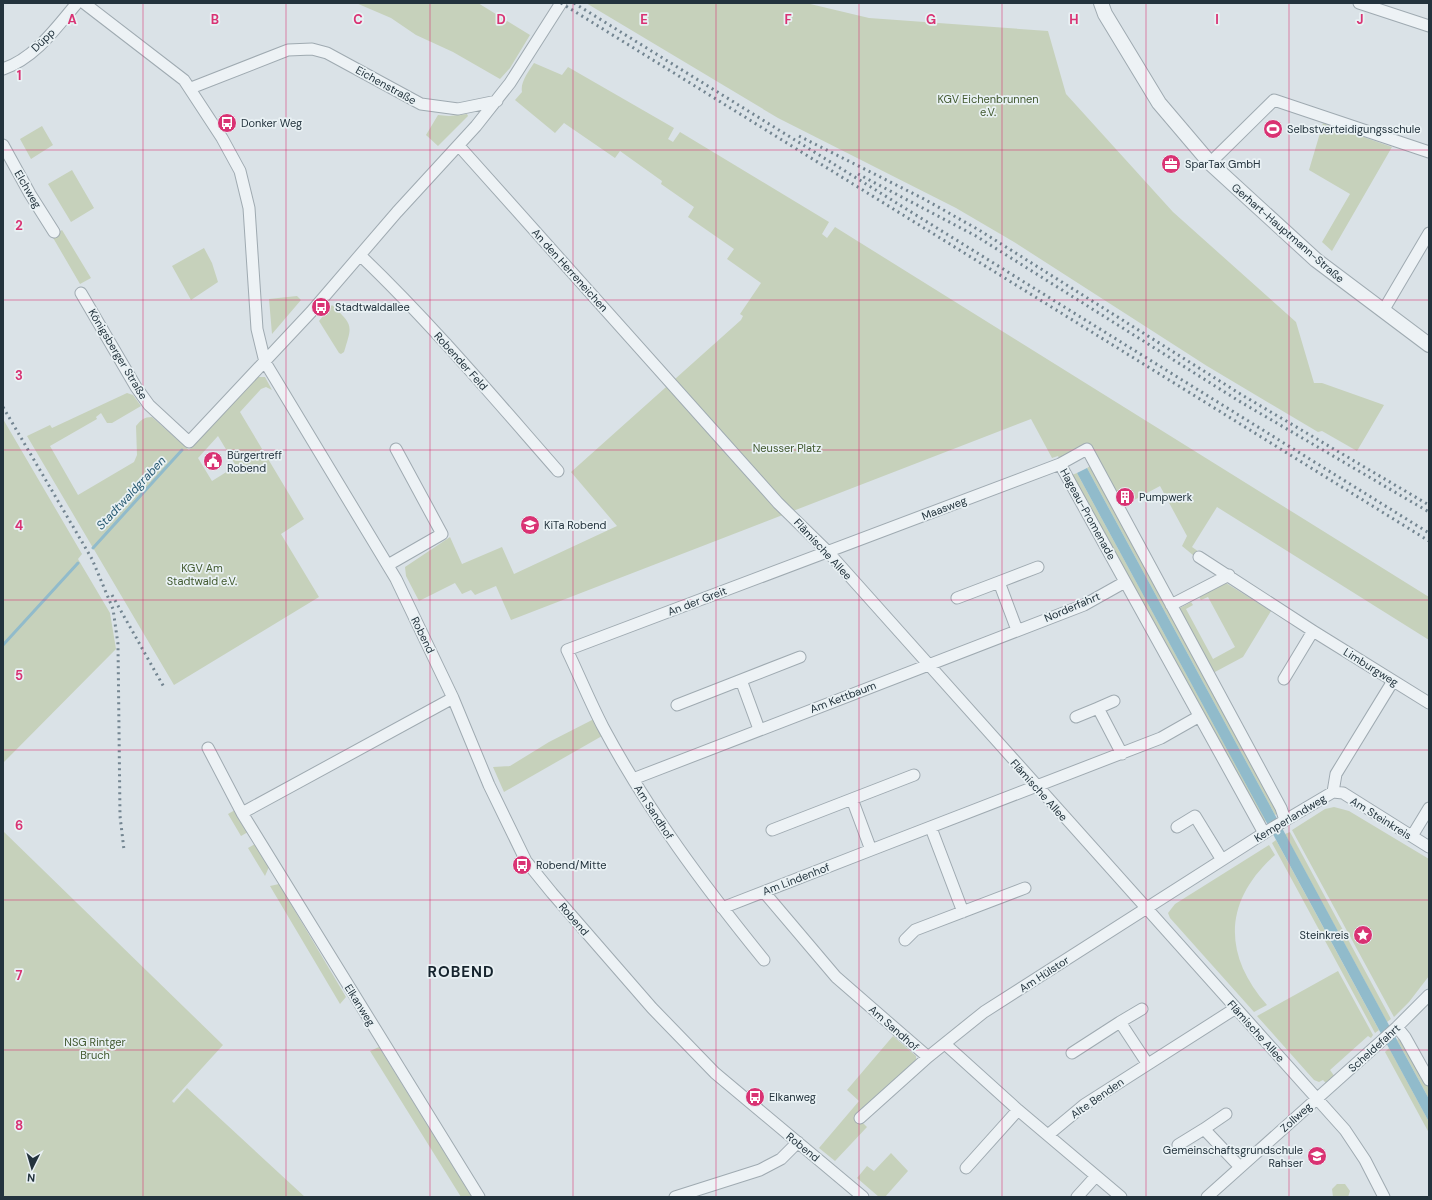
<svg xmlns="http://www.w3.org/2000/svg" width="1432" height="1200" viewBox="0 0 1432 1200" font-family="'DM Sans',sans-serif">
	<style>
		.green { fill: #c6d1bb; fill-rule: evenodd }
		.water { fill: #91bbcb }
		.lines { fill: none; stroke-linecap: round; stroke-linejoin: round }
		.stream { stroke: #91bbcb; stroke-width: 3 }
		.minor-casing { stroke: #9faab1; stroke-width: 13 }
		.tertiary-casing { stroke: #9faab1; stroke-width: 16 }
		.minor { stroke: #edf2f5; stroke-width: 11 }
		.tertiary { stroke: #edf2f5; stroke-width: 14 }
		.rail { stroke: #738591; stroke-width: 3; stroke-dasharray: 2 4; stroke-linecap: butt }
		.grid { fill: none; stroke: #d93273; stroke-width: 1; stroke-opacity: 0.55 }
		.labels { text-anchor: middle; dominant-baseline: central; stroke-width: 3.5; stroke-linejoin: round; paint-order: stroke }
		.street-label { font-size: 11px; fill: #23333d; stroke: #e9f1f4 }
		.park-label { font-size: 11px; fill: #425a30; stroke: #e9f1f4 }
		.poi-label { font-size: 11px; fill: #23333d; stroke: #e9f1f4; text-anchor: start }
		.water-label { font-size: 12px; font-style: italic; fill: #2b5d74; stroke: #e9f1f4 }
		.district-label { font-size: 15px; font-weight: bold; letter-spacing: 1px; fill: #16242e; stroke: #e9f1f4 }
		.grid-label { font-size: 13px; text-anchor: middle; font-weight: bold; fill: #d93273; stroke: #e9f1f4; stroke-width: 3.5; stroke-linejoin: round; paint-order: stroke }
	</style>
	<rect width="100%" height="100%" fill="#dae2e7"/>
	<path class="green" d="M356 3H478L530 35 510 68 500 79 453 52 416 35 391 18Z
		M586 3H806L869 18 1048 31 1066 94 1173 212 1296 322 1314 383H1322L1384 405 1357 451 1322 431 1318 432 1207 366 1014 242 956 208 778 118Z
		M534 63 562 75 568 67 674 128 668 139 673 142 680 132 829 222 822 234 827 238 835 227 1429 597V640L1217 507 1192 547 1202 554 1199 560 1182 546 1187 536 1160 486 1123 506 1089 444 1060 460 1058 456 1052 458 1031 419 511 620 496 586 475 595 471 590 462 594 455 583 419 601 406 576 405 567 450 537 462 564 502 547 514 574 617 526 571 472 741 320 743 316 740 314 761 283 727 259 734 249 688 217 694 207 661 184 662 181 620 151 615 158 564 123 555 133 515 100 522 92C520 82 529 71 534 63Z
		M467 114 468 116 438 146 426 135 438 115 449 116Z
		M1323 123 1392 147 1332 251 1322 242 1350 194 1309 170Z
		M42 126 53 145 31 159 20 139Z
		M72 170 94 208 71 222 48 184Z
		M62 230 91 278 80 284 52 236Z
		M204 248 212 263 218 282 191 300 172 266Z
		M297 296 301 300 272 334 269 299Z
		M332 305C354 326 352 325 344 352L341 354 339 353 319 321Z
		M257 377H265L272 390 266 387 261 389 240 412 304 519 281 534 319 597 174 685 27 436 50 425 52 428 127 393 133 395 141 406 112 423H107L101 413 96 417 97 419 50 446 78 495 134 462 137 455 136 426C141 420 144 417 152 417L189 450ZM218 436 236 466 212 481 198 458Z
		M3 419 82 554 78 559 110 613 116 649 3 763Z
		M1092 465 1280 812 1275 815 1087 468Z
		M1077 473 1266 821 1261 824 1072 475Z
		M1226 583 1271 611 1243 657 1213 673 1178 609 1191 602 1193 605 1186 609 1213 659 1235 647 1208 597 1201 600 1199 597Z
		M594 719 602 736 504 792 493 767 510 766 549 742Z
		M1334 807 1349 811 1429 859V976L1409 1002 1394 1017 1292 830 1325 809Z
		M235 810 248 832 241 836 228 814Z
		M3 831 223 1045 172 1101 174 1103 187 1088 305 1197H3Z
		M1290 832 1391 1019 1387 1022 1285 834Z
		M1276 840 1379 1030 1375 1033 1272 843Z
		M255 844 269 867 265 876 248 848Z
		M1269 845 1275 855C1224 900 1222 954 1267 1005L1254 1012 1170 918 1168 913 1175 904Z
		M279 884 346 997 340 1004 270 886Z
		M1338 971 1373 1035 1371 1038 1368 1036 1330 1070 1335 1077 1328 1085 1323 1080 1319 1082 1314 1080 1257 1016Z
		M893 1036 916 1056V1061L856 1116 867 1127 835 1161 819 1148 859 1101 847 1090Z
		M1401 1037 1429 1088V1099L1397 1040Z
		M379 1047 472 1197H461L370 1051Z
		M1389 1048 1429 1122V1133L1385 1052Z
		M891 1153 908 1171 885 1197H879L857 1178 867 1166 874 1171Z
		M1337 1184H1345L1350 1191 1348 1197H1333L1332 1189Z"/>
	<path class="water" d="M1087 468 1429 1099V1122L1077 473Z"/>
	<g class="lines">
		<path class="stream" d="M93 548 182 450
			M3 645 78 563"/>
		<g class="minor-casing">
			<path id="minor" d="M84 3 184 80 222 138 240 171 249 208 257 329 265 362 396 579 453 698 489 785 526 861 552 893 652 1008 715 1073 863 1197
				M1359 3 1429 26
				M3 69C35 58 56 28 77 3
				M191 88 288 50 312 49 327 53 421 104 458 109 497 101
				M3 145 30 194 54 232
				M459 146 778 503 828 552 1345 1130 1365 1160 1384 1197
				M1210 163 1274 100 1429 152
				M361 256C431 323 494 398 558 471
				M81 293 136 387 149 405 189 442 311 312 397 212 476 126 510 83 561 3
				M1383 311 1429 233
				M1060 464 1264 833
				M1199 557 1313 631 1429 703
				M388 565 442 534 396 449
				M999 582 1038 567
				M957 598 999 582 1017 630
				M1171 605 1229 575
				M1284 679 1313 631
				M741 680 800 657
				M677 705 741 680 759 729
				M1098 708 1114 701
				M1076 717 1098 708 1122 754
				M208 748 242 813 479 1197
				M633 779 1084 605 1125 582
				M1333 792 1343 793 1429 847
				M852 799 871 850 1161 738 1198 717
				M242 813 453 698
				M1177 827 1195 816 1222 860
				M931 828 963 912
				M772 830 914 775
				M1412 836 1429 808
				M764 892 836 977 928 1057
				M722 908 871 850
				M905 940 915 930 1025 888
				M764 960C704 886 648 811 603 727 590 702 579 675 567 650L1060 464 1087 449 1281 808 1285 820
				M1120 1022 1142 1009
				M1397 1027 1405 1037 1429 1080
				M945 1044 1018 1110 1121 1197
				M1072 1053 1120 1022 1147 1063
				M860 1118 928 1057 984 1012 1269 830 1333 792 1336 774 1393 681
				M1204 1129 1226 1114
				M1048 1135 1084 1105 1236 1008
				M1178 1145 1204 1129 1240 1167
				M966 1168 1018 1110
				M675 1197 760 1170 781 1159 798 1142
				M1077 1197 1096 1176
				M1207 1197 1397 1027 1429 995"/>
		</g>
		<g class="tertiary-casing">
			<path id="tertiary" d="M1101 3 1105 14 1159 103 1210 163 1316 260 1429 345"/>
		</g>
		<use href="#minor" class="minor"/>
		<use href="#tertiary" class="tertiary"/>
		<path class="rail" d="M561 3 1429 541
			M574 3 1429 533
			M799 136 924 199 979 230 1242 395 1429 505
			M858 174 976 236 1239 401 1429 512
			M3 407 92 559 113 609 118 644 120 816 124 850
			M112 595 165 689"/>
	</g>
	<path class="grid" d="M143 3V1197M286 3V1197M430 3V1197M573 3V1197M716 3V1197M859 3V1197M1002 3V1197M1146 3V1197M1289 3V1197M3 150H1429M3 300H1429M3 450H1429M3 600H1429M3 750H1429M3 900H1429M3 1050H1429"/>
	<defs>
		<g id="bus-disc" transform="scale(1)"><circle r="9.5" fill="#d93273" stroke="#e9f1f4"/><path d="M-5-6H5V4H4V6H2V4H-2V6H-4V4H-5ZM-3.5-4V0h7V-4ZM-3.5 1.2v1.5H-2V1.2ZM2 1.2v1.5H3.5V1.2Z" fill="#fff"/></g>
		<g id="stadium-disc" transform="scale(1)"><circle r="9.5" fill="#d93273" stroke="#e9f1f4"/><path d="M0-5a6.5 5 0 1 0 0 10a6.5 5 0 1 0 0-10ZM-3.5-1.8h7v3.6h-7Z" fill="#fff"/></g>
		<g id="office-disc" transform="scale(1)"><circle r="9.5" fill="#d93273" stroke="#e9f1f4"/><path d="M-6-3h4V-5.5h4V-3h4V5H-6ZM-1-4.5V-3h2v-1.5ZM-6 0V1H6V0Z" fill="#fff"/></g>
		<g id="civic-disc" transform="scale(1)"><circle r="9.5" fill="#d93273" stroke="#e9f1f4"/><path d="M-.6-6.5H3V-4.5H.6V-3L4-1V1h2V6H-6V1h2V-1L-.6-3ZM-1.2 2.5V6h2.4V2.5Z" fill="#fff"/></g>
		<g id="building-disc" transform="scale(1)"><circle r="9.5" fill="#d93273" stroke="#e9f1f4"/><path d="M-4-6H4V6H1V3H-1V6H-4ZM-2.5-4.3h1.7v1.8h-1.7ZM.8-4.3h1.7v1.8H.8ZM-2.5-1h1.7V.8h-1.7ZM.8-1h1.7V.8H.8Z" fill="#fff"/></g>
		<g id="school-disc" transform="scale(1)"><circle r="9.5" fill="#d93273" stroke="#e9f1f4"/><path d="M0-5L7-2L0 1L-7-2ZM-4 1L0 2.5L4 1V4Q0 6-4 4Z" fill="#fff"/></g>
		<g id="sight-disc" transform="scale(1)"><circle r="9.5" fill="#d93273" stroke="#e9f1f4"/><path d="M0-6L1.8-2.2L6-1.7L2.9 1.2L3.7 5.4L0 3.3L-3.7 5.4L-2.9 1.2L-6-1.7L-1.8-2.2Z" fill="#fff"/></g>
	</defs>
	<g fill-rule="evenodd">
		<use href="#bus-disc" x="227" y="123"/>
		<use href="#stadium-disc" x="1273" y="129"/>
		<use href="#office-disc" x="1171" y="164"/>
		<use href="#bus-disc" x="321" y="307"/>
		<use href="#civic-disc" x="213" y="461"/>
		<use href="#building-disc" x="1125" y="497"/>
		<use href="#school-disc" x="530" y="525"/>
		<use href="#bus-disc" x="522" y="865"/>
		<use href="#sight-disc" x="1363" y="935"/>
		<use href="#bus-disc" x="755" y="1097"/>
		<use href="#school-disc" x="1317" y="1156"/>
	</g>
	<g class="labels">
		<g class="street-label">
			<text transform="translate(43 40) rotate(-44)">Düpp</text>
			<text transform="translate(386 85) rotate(29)">Eichenstraße</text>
			<text transform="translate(28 189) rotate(60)">Elchweg</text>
			<text transform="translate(1288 233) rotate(41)">Gerhart-Hauptmann-Straße</text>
			<text transform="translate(570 270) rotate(48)">An den Herreneichen</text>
			<text transform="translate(118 354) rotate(59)">Königsberger Straße</text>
			<text transform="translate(461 361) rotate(48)">Robender Feld</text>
			<text transform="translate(944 508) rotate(-21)">Maasweg</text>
			<text transform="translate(1088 514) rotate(61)">Hageau-Promenade</text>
			<text transform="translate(823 549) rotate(47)">Flämische Allee</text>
			<text transform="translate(697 601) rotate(-21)">An der Greit</text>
			<text transform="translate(1072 607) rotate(-23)">Norderfahrt</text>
			<text transform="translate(423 635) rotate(64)">Robend</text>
			<text transform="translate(1371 667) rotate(32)">Limburgweg</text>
			<text transform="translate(843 697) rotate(-21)">Am Kettbaum</text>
			<text transform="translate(1039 790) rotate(48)">Flämische Allee</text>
			<text transform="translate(654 812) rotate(57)">Am Sandhof</text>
			<text transform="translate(1290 818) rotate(-31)">Kemperlandweg</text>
			<text transform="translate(1381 818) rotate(32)">Am Steinkreis</text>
			<text transform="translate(796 879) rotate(-21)">Am Lindenhof</text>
			<text transform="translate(574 919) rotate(49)">Robend</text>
			<text transform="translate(1044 974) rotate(-33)">Am Hülstor</text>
			<text transform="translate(360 1005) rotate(58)">Elkanweg</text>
			<text transform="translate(894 1028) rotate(41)">Am Sandhof</text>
			<text transform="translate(1256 1031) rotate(48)">Flämische Allee</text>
			<text transform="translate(1374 1048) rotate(-42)">Scheldefahrt</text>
			<text transform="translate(1097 1098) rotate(-35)">Alte Benden</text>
			<text transform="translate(1296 1117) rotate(-42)">Zollweg</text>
			<text transform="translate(803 1147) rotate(39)">Robend</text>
		</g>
		<g class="park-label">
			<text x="988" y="99">KGV Eichenbrunnen<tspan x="988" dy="13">e.V.</tspan></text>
			<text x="787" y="448">Neusser Platz</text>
			<text x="202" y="568">KGV Am<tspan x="202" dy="13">Stadtwald e.V.</tspan></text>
			<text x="95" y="1042">NSG Rintger<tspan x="95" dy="13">Bruch</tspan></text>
		</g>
		<g class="poi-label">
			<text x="241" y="123">Donker Weg</text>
			<text x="1287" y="129">Selbstverteidigungsschule</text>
			<text x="1185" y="164">SparTax GmbH</text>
			<text x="335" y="307">Stadtwaldallee</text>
			<text x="227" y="455">Bürgertreff<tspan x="227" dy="13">Robend</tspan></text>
			<text x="1139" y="497">Pumpwerk</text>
			<text x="544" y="525">KiTa Robend</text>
			<text x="536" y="865">Robend/Mitte</text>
			<text x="1349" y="935" text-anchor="end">Steinkreis</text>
			<text x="769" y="1097">Elkanweg</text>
			<text x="1303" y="1150" text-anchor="end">Gemeinschaftsgrundschule<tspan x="1303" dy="13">Rahser</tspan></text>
		</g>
		<g class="water-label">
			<text transform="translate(131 493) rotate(-47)">Stadtwaldgraben</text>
		</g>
		<g class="district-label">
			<text x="461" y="972">ROBEND</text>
		</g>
	</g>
	<g class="grid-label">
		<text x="72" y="24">A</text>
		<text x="215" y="24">B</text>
		<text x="358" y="24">C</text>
		<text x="501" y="24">D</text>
		<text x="644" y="24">E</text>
		<text x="788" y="24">F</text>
		<text x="931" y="24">G</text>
		<text x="1074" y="24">H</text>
		<text x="1217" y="24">I</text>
		<text x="1360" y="24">J</text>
		<text x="19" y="80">1</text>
		<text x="19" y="230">2</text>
		<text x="19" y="380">3</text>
		<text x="19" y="530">4</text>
		<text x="19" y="680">5</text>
		<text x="19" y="830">6</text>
		<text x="19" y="980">7</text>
		<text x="19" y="1130">8</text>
	</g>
	<rect width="1432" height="1200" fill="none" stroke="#23333d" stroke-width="8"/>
	<g transform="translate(32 1168) rotate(185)" stroke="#e9f1f4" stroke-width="3" paint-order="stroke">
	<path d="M0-3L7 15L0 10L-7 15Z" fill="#23333d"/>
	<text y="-6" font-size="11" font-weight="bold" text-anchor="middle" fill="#23333d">N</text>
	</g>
</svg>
